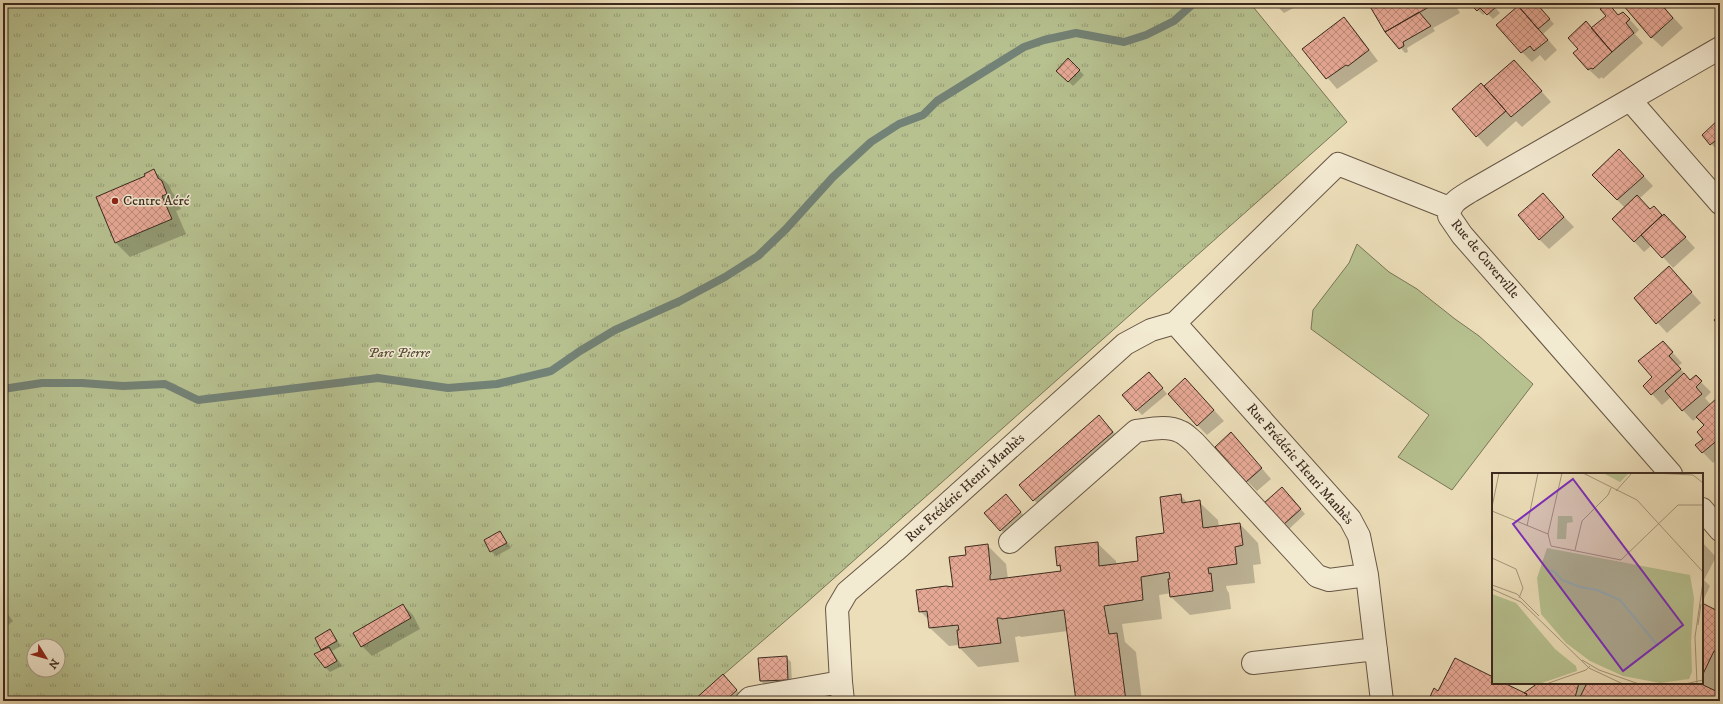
<svg xmlns="http://www.w3.org/2000/svg" width="1723" height="704" viewBox="0 0 1723 704" font-family="'IM FELL DW Pica',serif">
	<style>
		.grass { fill: url(#grass-tufts); stroke: #797657; fill-rule: evenodd }
		.pitch { fill: #b7c190; stroke: #797657 }
		.shadow { fill: #0003 }
		.lines { fill: none; stroke-linecap: round; stroke-linejoin: round }
		.stream { stroke: #738276; stroke-width: 8 }
		.building { fill: url(#building-cross-hatch); stroke: #3b2a1e }
		.minor-casing { stroke: #675745; stroke-width: 24 }
		.minor { stroke: #f3ead2; stroke-width: 22 }
		.poi-dot { fill: #8f2418; stroke: #f3ead2; stroke-width: 1.5 }
		.labels { text-anchor: middle; dominant-baseline: central; stroke-width: 3; stroke-linejoin: round; paint-order: stroke }
		.poi-label { font-size: 14px; fill: #3b2a1e; stroke: #f3ead2; text-anchor: start }
		.street-label { font-size: 14px; fill: #3b2a1e; stroke: #f3ead2 }
		.park-label { font-size: 14px; font-style: italic; fill: #5a503a; stroke: #f3ead2 }
		.inset-river { fill: none; stroke: #99bcb1; stroke-width: 2 }
		.inset-road { fill: none; stroke: #a5967b; stroke-width: 1 }
		.view { fill: #7b2cbf; fill-opacity: 0.15; stroke: #7b2cbf; stroke-width: 2 }
		.inset-edge { fill: none; stroke: #3b2a1e; stroke-width: 2 }
	</style>
	<defs>
		<pattern id="grass-tufts" width="24" height="20" patternUnits="userSpaceOnUse"><rect width="24" height="20" fill="#b7c190"/><path d="M3 7l-1-3M5 7V3M7 7l1-3M15 17l-1-3M17 17v-4M19 17l1-3" fill="none" stroke="#969d75"/></pattern>
		<pattern id="building-cross-hatch" width="8" height="8" patternUnits="userSpaceOnUse"><rect width="8" height="8" fill="#e8aa97"/><path d="M0 0l8 8M0 8l8-8" fill="none" stroke="#bd8b7b"/></pattern>
	</defs>
	<rect width="100%" height="100%" fill="#ecdeb9"/>
	<filter id="stains"><feTurbulence type="fractalNoise" baseFrequency=".005" numOctaves="4"/><feColorMatrix values="0 0 0 0 .2 0 0 0 0 .09 0 0 0 0 .02 0 0 0 .5 -.17"/></filter>
	<radialGradient id="worn" r=".72"><stop offset=".6" stop-color="#630" stop-opacity="0"/><stop offset="1" stop-color="#630" stop-opacity=".3"/></radialGradient>
	<path class="grass" d="M3 3H1250L1347 122 805 604 693 701H3ZM34 646H58V670H34Z"/>
	<path class="pitch" d="M1357 244 1389 272 1417 289 1455 319 1479 336 1533 384 1452 490 1398 457 1429 415 1311 329 1313 310 1349 263Z"/>
	<path class="shadow" d="M1274 3H1303L1284 13Z
		M1369 3H1454L1460 13 1433 28 1435 31 1407 48 1408 52 1405 53 1386 31Z
		M1471 3H1497L1494 6 1500 13 1493 19 1486 12 1483 15Z
		M1528 3H1535L1554 24 1543 34 1557 50 1545 61 1540 55 1532 62 1522 52 1520 9Z
		M1626 3H1641L1644 5 1646 3H1666L1663 6 1683 28 1662 47 1651 37Z
		M1607 4 1619 16 1623 13 1633 23 1639 30 1635 34 1643 43 1603 79 1602 77 1599 79 1588 69 1579 49 1592 29 1607 16Z
		M1344 19 1354 29 1378 61 1337 89 1303 49Z
		M1068 60 1084 75 1073 86 1057 71Z
		M1514 61 1551 102 1522 127 1516 121 1487 147 1453 109 1484 87Z
		M1720 120V153L1703 135Z
		M1630 161 1653 186 1639 199 1651 210 1654 208 1674 225 1695 248 1673 268 1652 245 1644 252 1613 219 1625 208 1593 175Z
		M154 171 169 185 172 192 176 197 181 209 176 211 186 234 130 257 116 243Z
		M1553 205 1574 227 1549 249 1539 239Z
		M1669 267 1701 303 1667 333 1635 298Z
		M1663 342 1682 363 1678 366 1691 381 1696 377 1711 392 1705 398 1711 405 1720 403V456L1713 463 1696 445 1704 439 1705 425 1698 417 1693 421 1671 397 1662 405 1652 394 1654 378Z
		M1154 378 1167 394 1142 415 1123 395Z
		M1196 390 1224 421 1207 435 1197 425Z
		M1099 417 1123 442 1044 511 1021 485Z
		M1241 444 1271 479 1257 491 1247 481Z
		M1287 493 1305 514 1289 529 1284 524Z
		M1181 496 1188 503 1199 502 1218 520 1219 527 1240 524 1258 543 1261 564 1253 565 1255 583 1226 586 1227 590 1229 593 1231 609 1190 615 1171 597V593L1159 595 1162 619 1122 624 1125 642 1136 652 1142 701H1077L1068 631 1021 637 1020 636 1015 637 1019 662 978 667 960 648 959 645 949 646 930 628 929 620 920 611 954 588 967 555 987 545 1006 564 1008 579 1062 572 1061 569 1058 565 1097 543 1116 561V565L1139 562 1165 534Z
		M1011 500 1025 517 1006 535 1001 530Z
		M499 532 511 548 496 556 491 551Z
		M1702 542 1716 557 1704 580 1710 586 1702 603Z
		M1702 604 1720 613V701H1429L1439 692 1493 678V683H1502L1525 694 1541 683H1702Z
		M403 605 413 615 420 629 372 656 362 646Z
		M3 608 13 621 3 629Z
		M330 630 341 646 332 651 342 666 330 672 325 667 324 650 322 649Z
		M786 657 791 662 792 684 766 686 761 681Z
		M733 686 746 701H694Z"/>
	<g class="lines">
		<path class="stream" d="M3 389 42 383H82L123 386 165 384 198 400 378 378 448 388 497 384 551 371 580 351 615 330 680 301 725 277 758 256 786 229 833 177 871 142 899 124 923 115 937 101 1024 47 1044 40 1076 33 1124 42 1146 35 1174 21 1194 3"/>
	</g>
	<path class="building" d="M1368 3H1436L1385 32Z
		M1469 3H1492L1496 7 1487 15 1480 8 1477 11Z
		M1526 3H1536L1550 19 1538 29 1520 8Z
		M1608 3 1618 15 1623 12 1630 19 1626 23 1634 33 1612 52 1591 28 1606 16 1600 9Z
		M1624 3H1642L1643 4 1645 3H1660L1673 18 1651 38 1623 5Z
		M1518 6 1548 40 1534 51 1530 46 1521 53 1496 25Z
		M1419 12 1431 26 1403 42 1404 46 1399 49 1385 32Z
		M1344 17 1369 50 1348 66 1346 65 1326 79 1302 49Z
		M1586 21 1612 52 1593 69 1591 68 1588 70 1573 53 1578 49 1568 38Z
		M1068 58 1080 70 1068 82 1056 71Z
		M1514 60 1542 91 1511 117 1484 86Z
		M1481 83 1506 111 1476 137 1452 109Z
		M1720 118V147L1715 141 1710 145 1702 135Z
		M1619 149 1644 176 1617 200 1592 175Z
		M154 169 158 178 162 181 167 194 162 196 172 219 115 243 96 197 145 176 144 174Z
		M1543 193 1564 217 1539 240 1518 215Z
		M1637 195 1650 209 1654 206 1662 215 1634 242 1612 219Z
		M1664 214 1686 237 1662 258 1641 235Z
		M1669 266 1692 292 1656 324 1634 298Z
		M1720 314V327L1714 320Z
		M1663 341 1673 352 1669 356 1681 369 1651 395 1643 386 1652 377 1638 361Z
		M1149 372 1163 388 1136 411 1122 395Z
		M1684 373 1690 380 1696 375 1702 381 1696 387 1702 394 1682 411 1665 391Z
		M1185 378 1214 410 1197 426 1168 394Z
		M1717 398 1720 402V438L1702 453 1695 445 1703 439 1697 432 1704 425 1696 417Z
		M1099 415 1113 432 1033 501 1019 485Z
		M1231 432 1262 468 1246 482 1215 447Z
		M1282 487 1301 509 1283 525 1264 503Z
		M1006 494 1021 512 1000 531 984 513Z
		M1181 494 1182 503 1200 500 1203 528 1240 523 1243 545 1235 547 1237 564 1208 568 1209 574 1211 573 1213 591 1170 597 1168 579H1170L1169 572 1164 573 1141 577 1143 600 1104 606 1109 634 1117 633 1126 701H1076L1064 610 1002 619 1000 618H997L1001 643 959 648 957 630H959L958 625 929 628 927 611 919 612 916 590 946 586 953 587 949 557 966 555 965 547 988 544 991 574 990 575V580L1061 571 1060 565 1057 566 1055 547 1098 542 1099 566 1138 561 1136 537 1164 533 1160 497Z
		M500 531 507 543 490 552 484 540Z
		M1702 603 1720 612V653L1714 651 1702 676Z
		M403 604 411 618 361 647 353 633Z
		M330 629 337 641 321 650 315 638Z
		M329 647 337 661 325 668 314 654Z
		M787 656 788 680 760 681 758 658Z
		M1455 658 1493 677V683H1504L1527 694 1523 701H1428L1434 688 1438 691Z
		M723 674 737 690 725 701H693Z
		M1538 683H1579L1574 701H1523L1527 694 1524 693Z
		M1587 683 1593 685 1594 683H1699L1720 693V701H1578Z"/>
	<g class="lines">
		<g class="minor-casing">
			<path id="minor" d="M1630 100 1720 203
				M1175 323 1350 519 1359 536 1367 575 1382 701
				M1671 474 1462 235 1449 216C1450 202 1460 198 1471 191L1720 48
				M1702 509 1720 530
				M1010 542 1136 431C1151 429 1168 425 1181 432 1186 434 1190 439 1194 442L1317 576 1329 580 1367 575
				M1253 663 1376 649
				M747 701 750 698 841 682
				M843 701 841 682 837 609 847 592 895 551 1125 344 1151 330 1175 323 1338 164 1449 208"/>
		</g>
		<use href="#minor" class="minor"/>
	</g>
	<circle class="poi-dot" cx="115" cy="201" r="4"/>
	<g class="labels">
		<g class="poi-label">
			<text x="123" y="201">Centre Aéré</text>
		</g>
		<g class="street-label">
			<text transform="translate(1485 259) rotate(50)">Rue de Cuverville</text>
			<text transform="translate(1300 464) rotate(49)">Rue Frédéric Henri Manhès</text>
			<text transform="translate(965 488) rotate(-42)">Rue Frédéric Henri Manhès</text>
		</g>
		<g class="park-label">
			<text x="399" y="353">Parc Pierre</text>
		</g>
	</g>
	<g transform="translate(1492 473)">
		<rect width="211" height="211" fill="#ecdeb9"/>
		<path d="M111 0H137L128 9ZM55 75 198 102 202 125 199 169 200 199 197 206 168 210 131 203 98 188 74 170 49 141 45 105Z" fill="#b7c190"/>
		<path d="M0 121 24 130 63 176 84 193 85 198 47 211H0Z" fill="#b7c190"/>
		<path d="M66 43H80L81 49 75 50 74 66H65Z" fill="#b7c190"/>
		<path class="inset-river" d="M54 96 63 99 70 107 88 114 105 117 128 127 167 174"/>
		<path class="inset-road" d="M91 0 145 27 211 99M161 0 201 2 211 10M124 18 140 0M0 34 7 0M0 38 56 61M35 53 46 0M56 61 59 73 129 87 186 32H211M56 61 70 0M83 77 90 48 116 22 119 15M0 85 24 96 31 115 27 125M0 112 25 121 47 143M0 116 29 129 97 195 131 211M206 152 209 131M90 187 107 197 147 211M54 211 94 197 98 193M193 211 211 207M205 211 203 164 211 109"/>
		<path class="view" d="M81 6 191 152 131 198 21 51Z"/>
		<rect width="211" height="211" class="inset-edge"/>
	</g>
	<rect width="1723" height="704" fill="none" stroke="#ecdeb9" stroke-width="16"/>
	<rect x="4" y="4" width="1715" height="696" fill="none" stroke="#3b2a1e" stroke-width="2"/>
	<rect x="8" y="8" width="1707" height="688" fill="none" stroke="#3b2a1e"/>
	<g transform="translate(46 658) rotate(127)"><circle r="19" fill="#f3ead2" stroke="#a99d8a"/>
	<path d="M0-3L7 15L0 10L-7 15Z" fill="#8f2418"/>
	<text y="-6" font-size="11" font-weight="bold" text-anchor="middle" fill="#3b2a1e">N</text>
	</g>
	<rect width="100%" height="100%" filter="url(#stains)"/>
	<rect width="100%" height="100%" fill="url(#worn)"/>
</svg>
